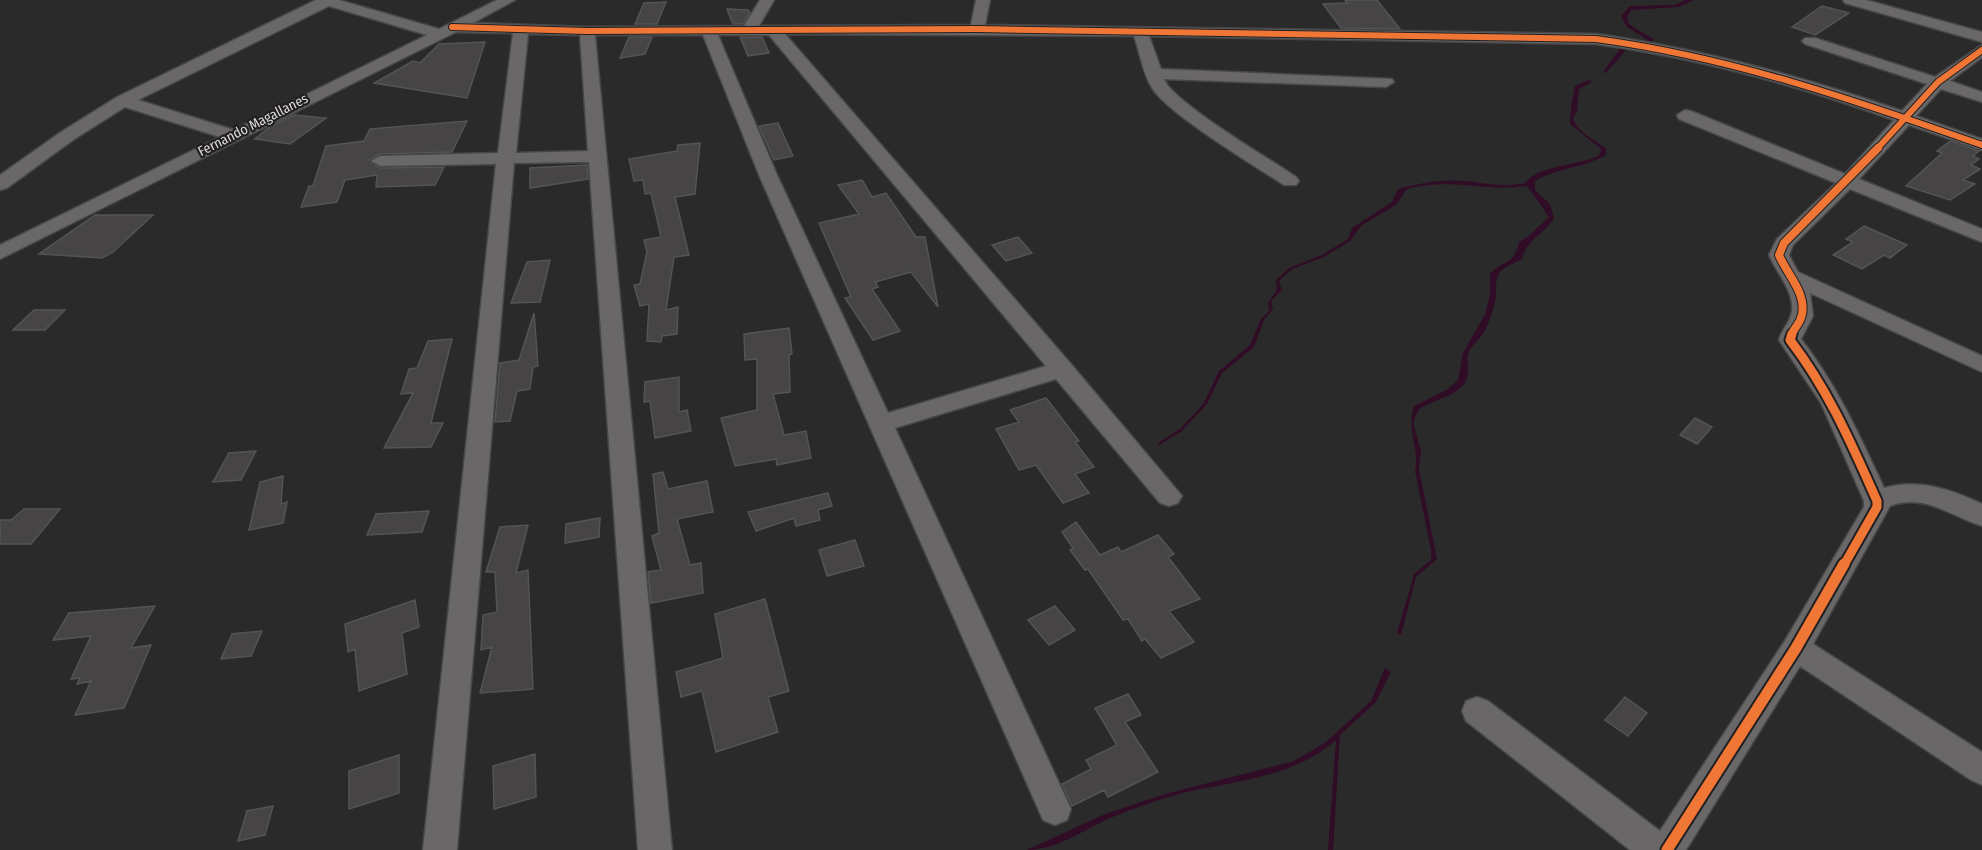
<svg xmlns="http://www.w3.org/2000/svg" width="1982" height="850" viewBox="0 0 1982 850" font-family="'Fira Sans Condensed',sans-serif">
	<style>
		.water { fill: #300c26 }
		.building { fill: #464445; stroke: #555455; stroke-width: 1.5 }
		.lines { fill: none; stroke-linecap: round; stroke-linejoin: round }
		.minor-casing { stroke: #484748; stroke-width: 3 }
		.minor { fill: #696768; fill-rule: evenodd }
		.cycleway-far3-casing { stroke: #221f21; stroke-width: 8 }
		.cycleway-far2-casing { stroke: #221f21; stroke-width: 10 }
		.cycleway-far1-casing { stroke: #221f21; stroke-width: 13 }
		.cycleway-casing { stroke: #221f21; stroke-width: 15 }
		.cycleway-far3 { stroke: #f07635; stroke-width: 6 }
		.cycleway-far2 { stroke: #f07635; stroke-width: 8 }
		.cycleway-far1 { stroke: #f07635; stroke-width: 9 }
		.cycleway { stroke: #f07635; stroke-width: 11 }
		.labels { text-anchor: middle; dominant-baseline: central; stroke-width: 4.5; stroke-linejoin: round; paint-order: stroke }
		.far-street-label { font-size: 14px; fill: #dddbdc; stroke: #221f21 }
	</style>
	<rect width="100%" height="100%" fill="#2b2a2b"/>
	<path class="water" d="M1685 0H1694L1679 7 1631 10 1627 17 1629 24 1653 39 1652 43 1626 50 1606 73 1603 72 1620 49 1648 40 1627 27 1621 16 1630 6 1675 5Z
		M1589 80 1592 82 1579 89 1577 111 1573 118C1576 131 1595 141 1606 148V155C1584 168 1557 168 1535 181V190L1550 204 1554 218C1544 235 1526 239 1522 259 1499 271 1496 269 1496 295 1495 306 1490 320 1485 330 1482 338 1473 343 1469 352 1465 362 1472 372 1465 383 1456 396 1431 401 1418 410L1413 423 1421 451 1419 469 1437 559 1416 577 1401 635 1397 633 1412 582 1414 574 1431 560V550L1415 471C1420 448 1406 432 1414 406L1448 389 1458 380 1463 353 1485 314 1490 295V274C1502 260 1514 266 1519 242L1530 235 1549 217 1527 186C1483 192 1453 177 1407 189L1396 205 1361 226 1350 241 1324 257 1292 269 1279 281 1282 290 1271 301 1273 309 1264 320 1254 347 1222 373 1207 404 1182 431 1159 445 1158 443 1180 429 1204 403 1219 371 1250 345 1261 319 1269 311 1268 303 1277 290 1276 280 1289 268 1322 255 1348 239 1352 228 1392 202 1398 189C1420 183 1441 179 1464 181 1485 183 1503 188 1525 183 1537 166 1579 165 1599 156L1601 149 1570 124C1569 121 1574 89 1575 86Z
		M1385 668 1391 672 1376 702 1340 735 1333 850H1328L1336 740C1286 784 1219 780 1159 800 1141 806 1121 813 1104 821 1079 833 1055 850 1027 850L1105 814 1165 794 1294 761 1326 742 1371 701Z"/>
	<path class="building" d="M1345 0H1377L1400 29 1341 28 1323 4 1347 3Z
		M666 2 657 24H635L644 3Z
		M1822 6 1849 13 1815 35 1792 27Z
		M727 9 748 10 750 13 743 24H733Z
		M629 37H652L645 54 620 58Z
		M740 37H762L769 53 748 56Z
		M485 42 467 98 374 83 413 61 420 63 439 44Z
		M294 115 326 118 290 144 255 139 271 126Z
		M467 121 452 152 380 154 369 160 380 168 444 167 435 185 376 187 377 175 345 180 337 202 301 207 309 186H313L326 146 364 141 370 129Z
		M778 123 793 156 774 160 759 126Z
		M1950 141 1979 151 1973 156 1979 159 1971 165 1980 169 1963 180 1975 184 1950 200 1906 186 1942 153 1937 151Z
		M700 143 695 194 675 197 689 255 674 257 666 310 678 307 677 334 662 336 661 342 647 341 649 304 640 306 634 285 640 284 647 252 644 240 661 237 651 193 645 194 643 180 634 181 629 159 677 151 678 145Z
		M587 165 588 179 530 188V168Z
		M862 180 872 197 886 193 916 237H925L938 307 911 272 875 282 878 287 872 289 900 331 873 340 845 298 851 297 819 223 859 214 838 185Z
		M95 215H153L113 252 102 258 39 254Z
		M1864 226 1907 245 1890 258 1884 255 1862 269 1833 255 1853 242 1846 239Z
		M1018 237 1032 253 1006 261 992 245Z
		M550 260 540 302 511 303 527 262Z
		M34 310H65L45 330H13Z
		M534 313 538 366 533 367 530 389 517 391 510 421 495 422 500 363 519 360Z
		M789 328 792 354 789 355 790 392 773 394 784 435 806 431 811 458 777 465 776 459 735 466 721 418 757 410V359L745 360 744 334Z
		M452 339 431 423H443L431 447 384 448 413 393 401 394 409 369 417 368 428 341Z
		M679 377V412L687 410 691 431 655 438 650 401 644 402 645 382Z
		M1046 398 1079 441 1075 442 1094 467 1075 474 1089 493 1063 503 1036 465 1019 470 996 429 1019 422 1010 410Z
		M1695 418 1712 427 1697 444 1680 435Z
		M256 451 241 480 213 482 229 453Z
		M663 472 668 489 707 481 713 512 677 519 690 565 701 563 703 593 651 603 648 572 661 570 652 536 659 533 653 474Z
		M283 476 281 504 287 502 283 523 249 530 260 482Z
		M828 493 832 506 818 510 820 520 796 526 794 518 756 531 748 512Z
		M24 509H60L31 544H0V520H11Z
		M429 511 422 532 367 535 376 514Z
		M600 518 599 537 565 543 566 524Z
		M1076 522 1100 555 1118 547 1121 552 1158 535 1174 554 1168 557 1200 599 1169 611 1194 642 1161 658 1145 639 1142 641 1128 619 1123 620 1088 569 1085 570 1070 550 1073 548 1062 532Z
		M528 525 516 573 528 570 533 689 480 693 492 647 481 650 483 615 497 612 495 572H486L500 527Z
		M855 540 864 566 827 576 819 550Z
		M765 599 789 691 768 697 778 732 716 752 702 691 681 697 676 672 723 658 715 614Z
		M415 600 419 627 402 633 407 674 359 691 355 649 348 652 345 624Z
		M155 606 131 648 151 645 124 708 75 715 91 681 77 684 80 678 71 679 91 636 53 640 69 613Z
		M1055 606 1075 630 1049 645 1028 620Z
		M262 631 251 656 221 659 232 634Z
		M1128 694 1141 715 1125 722 1158 772 1108 797 1104 790 1072 806 1062 784 1091 769 1086 760 1117 745 1095 708Z
		M1625 697 1647 713 1628 736 1605 720Z
		M535 754 536 797 494 809 493 766Z
		M399 755V793L349 809V771Z
		M273 806 265 835 238 841 247 811Z"/>
	<g class="lines">
		<g class="minor-casing">
			<path id="minor" d="M316 0H339L439 29 497 0H515L473 23 587 27 744 26 760 0H774L759 26 971 25 976 0H990L985 25 1596 34C1701 49 1802 76 1902 111L1927 84 1805 44 1802 41 1805 38H1815L1935 77 1982 45V57L1950 81 1982 92V102L1941 89 1916 116 1982 139V150L1909 125 1859 179 1982 229V242L1850 189 1793 245 1789 255 1798 272 1982 356V372L1810 293 1813 316 1801 339C1837 385 1860 436 1884 488 1918 478 1951 489 1982 504V526C1951 516 1924 493 1890 506L1813 644 1982 752V785L1971 780 1800 666 1686 850H1630L1466 721 1462 711 1466 701 1477 697 1488 701 1660 831 1786 639 1864 507V501L1821 403 1779 340C1781 331 1787 326 1790 318 1799 296 1777 274 1769 255L1777 239 1836 183 1679 119 1677 115 1685 110 1691 111 1845 174 1894 120C1797 85 1699 58 1596 44L1149 36 1161 69 1392 79 1394 82 1386 87 1164 79C1172 102 1272 160 1296 177L1299 181 1296 185H1284C1255 166 1167 113 1152 88 1143 74 1140 53 1134 36L785 34 1071 364 1182 496 1178 503 1169 506 1160 503 1056 379 895 428 1071 809 1067 820 1055 825 1043 820 759 175 703 35H595L672 850H638L589 162 514 163 457 850H423L496 164 380 166 371 161 380 156 498 153 513 33 456 32 0 259V245L220 137 125 107 73 140 7 188 0 190V175L61 132 117 97ZM329 6 427 35 234 130 138 100ZM528 34 580 35 588 151 516 153ZM718 35H769L1046 366 888 413 777 175Z
				M1843 0H1866L1982 32V42L1845 3Z"/>
		</g>
		<use href="#minor" class="minor"/>
		<g class="cycleway-far3-casing">
			<path id="cycleway-far3" d="M452 27 587 31 977 29 1596 39C1730 57 1855 100 1982 145
				M1876 150 1938 82 1982 50"/>
		</g>
		<g class="cycleway-far2-casing">
			<path id="cycleway-far2" d="M1791 335C1794 329 1799 324 1801 318 1809 295 1787 275 1779 255L1784 243 1878 148"/>
		</g>
		<g class="cycleway-far1-casing">
			<path id="cycleway-far1" d="M1792 334 1790 340C1829 391 1851 443 1877 501V507L1844 565"/>
		</g>
		<g class="cycleway-casing">
			<path id="cycleway" d="M1667 850 1796 648 1844 564"/>
		</g>
		<use href="#cycleway-far3" class="cycleway-far3"/>
		<use href="#cycleway-far2" class="cycleway-far2"/>
		<use href="#cycleway-far1" class="cycleway-far1"/>
		<use href="#cycleway" class="cycleway"/>
	</g>
	<g class="labels">
		<g class="far-street-label">
			<text transform="translate(253 125) rotate(-27)">Fernando Magallanes</text>
		</g>
	</g>
</svg>
